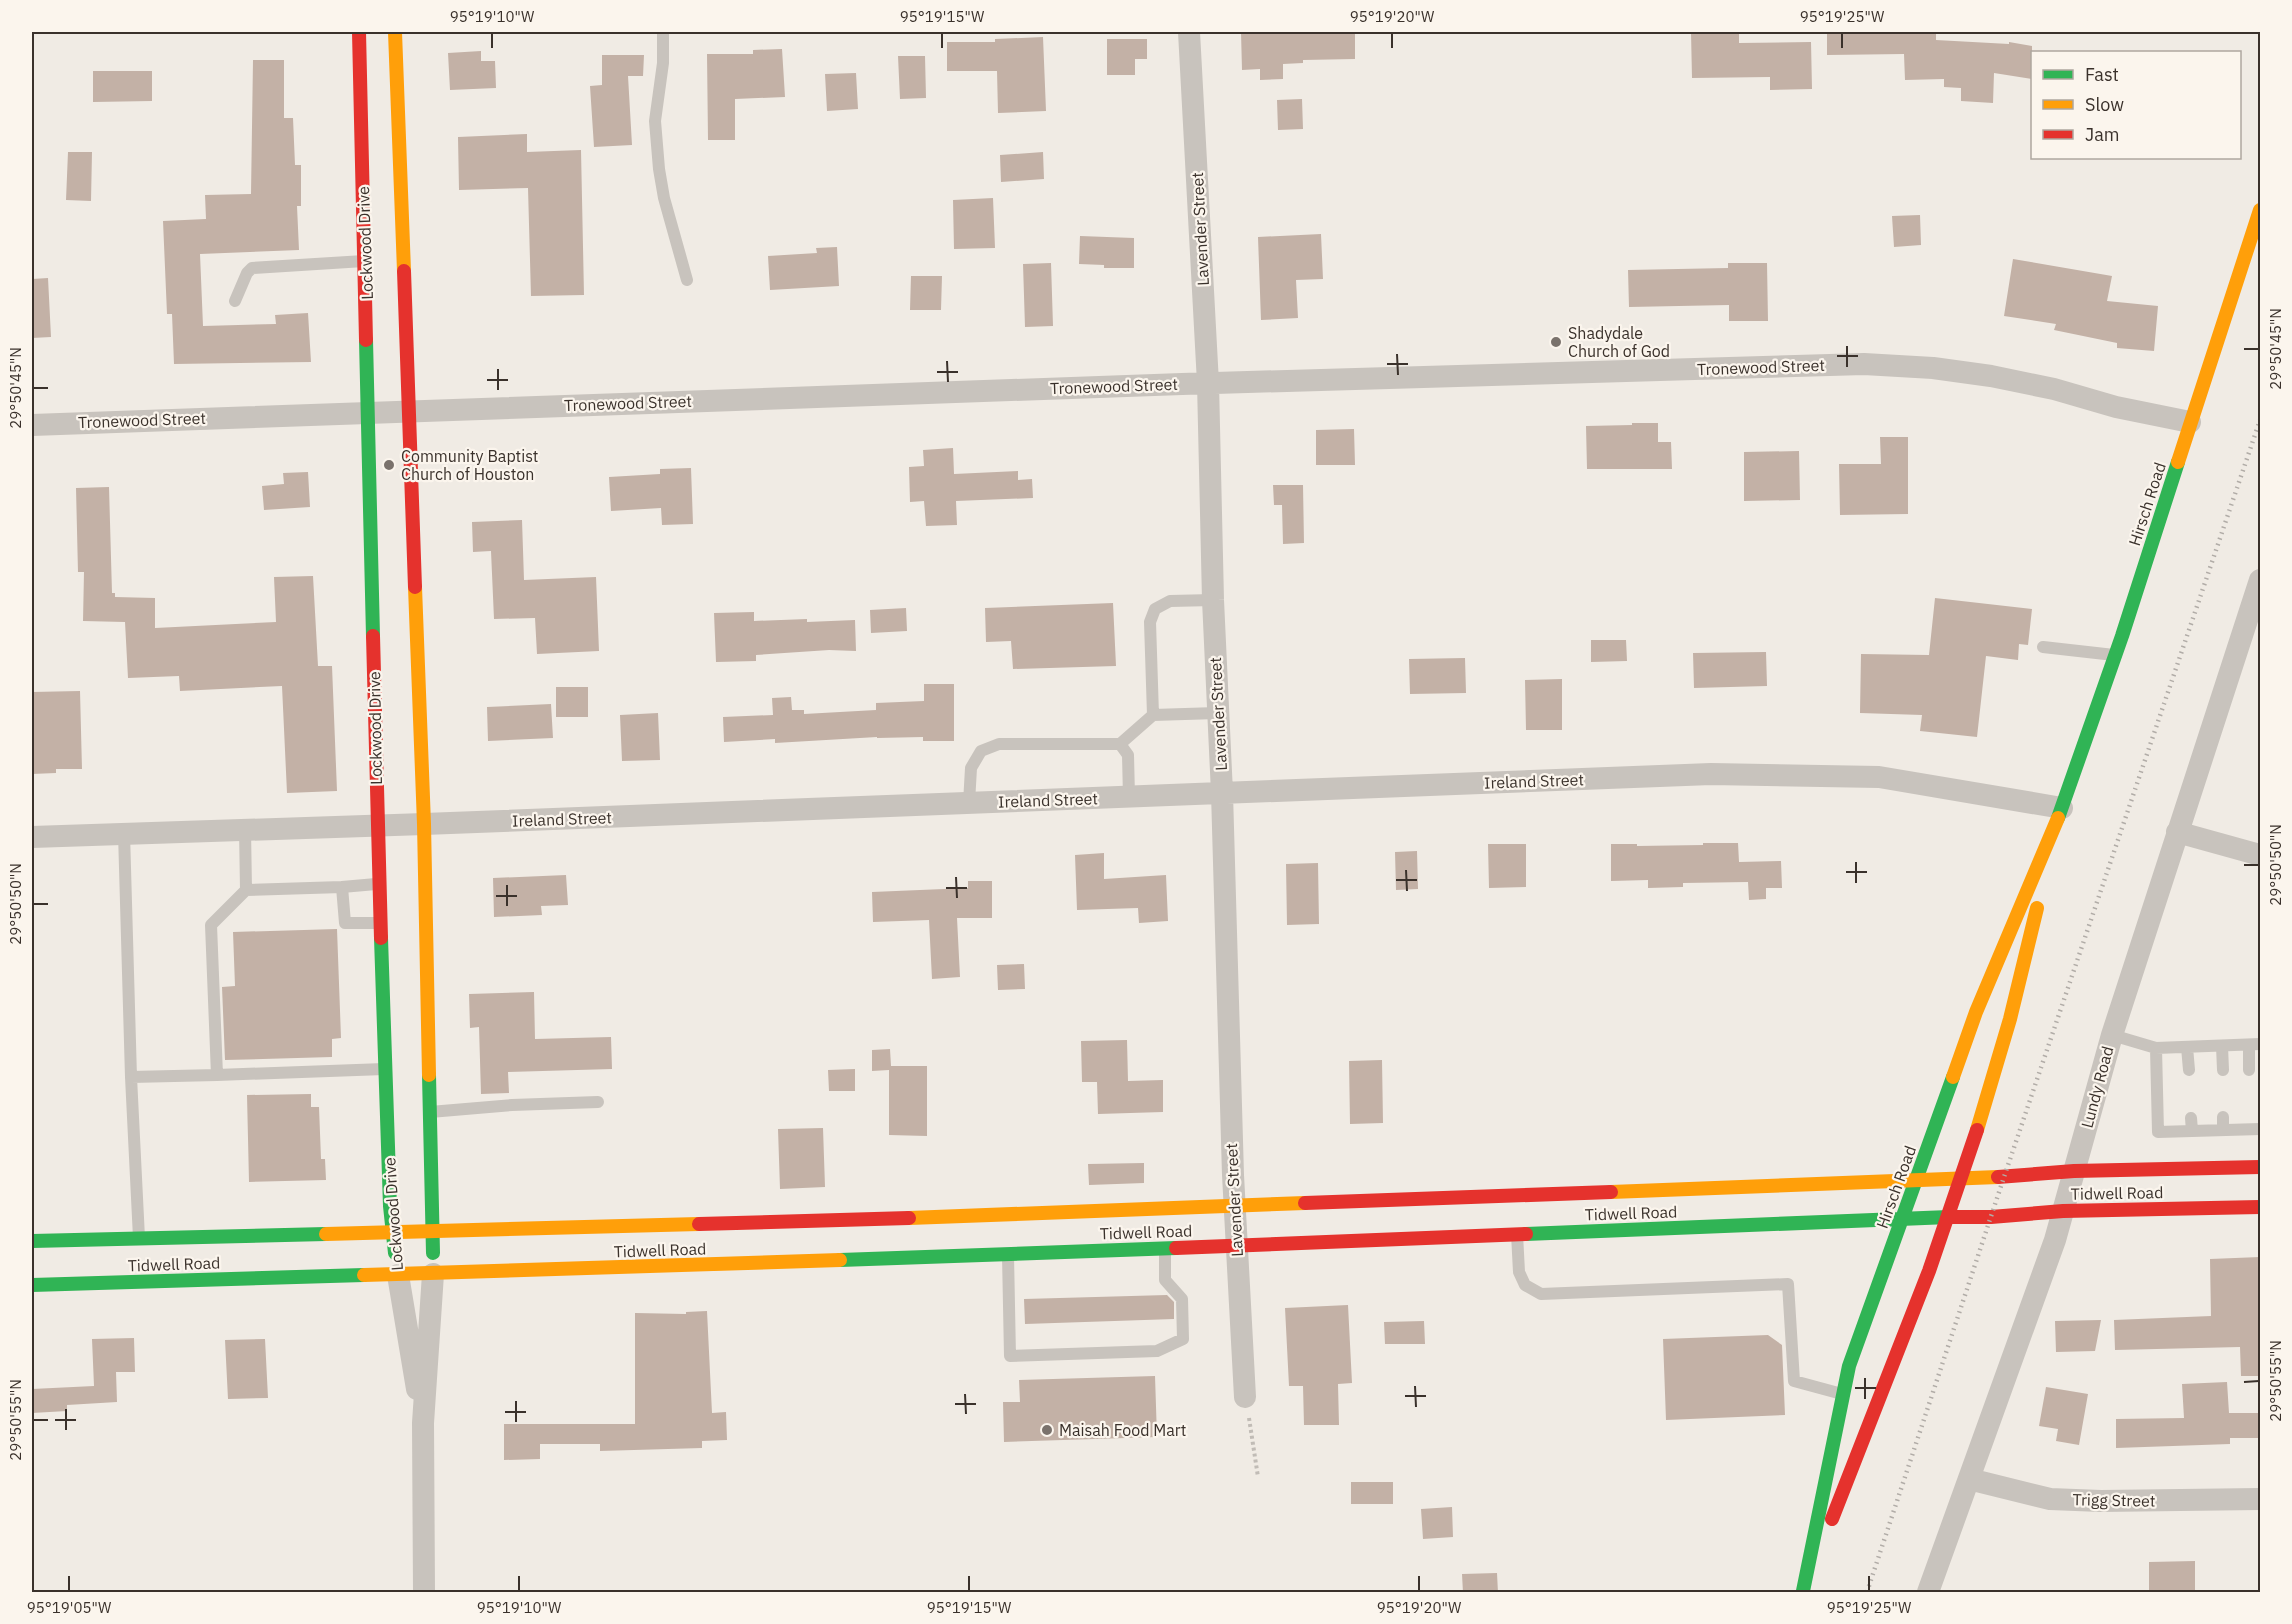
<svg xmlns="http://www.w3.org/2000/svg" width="2292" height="1624" viewBox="0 0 2292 1624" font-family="'IBM Plex Sans',sans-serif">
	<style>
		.building { fill: #c3b1a6 }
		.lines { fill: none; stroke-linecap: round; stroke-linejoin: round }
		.path { stroke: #c1bcb6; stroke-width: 4; stroke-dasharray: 3 3; stroke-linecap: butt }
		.lane { stroke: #c8c3bd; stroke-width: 12 }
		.street { stroke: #c8c3bd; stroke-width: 22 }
		.fast { stroke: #30b455; stroke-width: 14 }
		.slow { stroke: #ff9f0a; stroke-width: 14 }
		.jam { stroke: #e5322d; stroke-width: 14 }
		.rail { stroke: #b1aca7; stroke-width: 4.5; stroke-dasharray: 1.5 4.5; stroke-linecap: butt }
		.ticks { fill: none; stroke: #3a312b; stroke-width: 2 }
		.poi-dot { fill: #7a726c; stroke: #fbf5ed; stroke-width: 2 }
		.labels { text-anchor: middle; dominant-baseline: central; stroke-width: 4.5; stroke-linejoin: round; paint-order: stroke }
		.street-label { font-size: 16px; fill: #3a312b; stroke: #fbf5ed }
		.poi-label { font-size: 16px; fill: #3a312b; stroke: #fbf5ed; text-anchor: start }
		.neatline { fill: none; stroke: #3a312b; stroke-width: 2 }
		.ticks-label { font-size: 15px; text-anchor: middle; fill: #3a312b }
	</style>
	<rect width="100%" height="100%" fill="#f0ebe4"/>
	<path class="building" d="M1241 32H1355V59L1303 60V63L1283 64V79L1260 80V69L1242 70Z
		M1691 32H1739V43L1811 42 1812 89 1770 90V77L1692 78Z
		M1827 32H1936V40L2009 44V42L2032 46V79L1994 73 1993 103 1961 101V88L1944 87V79L1905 80 1904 54 1827 55Z
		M1043 37 1046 111 998 113 997 71H947V42H995V39Z
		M1107 39H1147V59H1135V75H1107Z
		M782 49 785 97 735 99V140H708L707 54H753V50Z
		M481 51V61H495L496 88 450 90 448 53Z
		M602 55H644L643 76H628L632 145 594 147 590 86 602 85Z
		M898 56H925L926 98 900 99Z
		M253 60H284V118H293L295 165H301V206H297L299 250 200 254 203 326 276 324 275 315 308 313 311 362 174 364 172 314H167L163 221 206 219 205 195 251 194Z
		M93 71H152V101L93 102Z
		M856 73 858 109 827 111 825 74Z
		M1302 99 1303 129 1278 130 1277 100Z
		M527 134V152L581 150 584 295 531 296 528 188 459 190 458 137Z
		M68 152H92L91 201 66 200Z
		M1043 152 1044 179 1001 182 1000 155Z
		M993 198 995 248 954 249 953 200Z
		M1920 215 1921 245 1894 247 1892 216Z
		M1321 234 1323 279 1296 280 1298 318 1261 320 1258 237Z
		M1080 236 1134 238V268H1104V265L1079 264Z
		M837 247 839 286 770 290 768 256 817 253 816 248Z
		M2013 259 2112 276 2107 301 2158 306 2154 351 2117 348V343L2054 330 2056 324 2004 316Z
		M1051 263 1053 326 1025 327 1023 264Z
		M1728 263H1767L1768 321H1729V305L1629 307 1628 270 1728 268Z
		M911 276H942L941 310H910Z
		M48 278 51 337 32 338V279Z
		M1632 423H1658V442H1671L1672 469H1587L1586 426 1632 425Z
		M1354 429 1355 465H1316V430Z
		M1880 437H1908V514L1840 515 1839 464H1881Z
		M953 448 954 474 1018 471V480L1032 479 1033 498 956 501 957 525 926 526 924 501 910 502 909 467 924 466 923 450Z
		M1799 451 1800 500 1744 501V452Z
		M691 468 693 524 662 525 661 508 611 511 609 477 660 474V469Z
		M308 472 310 507 264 510 262 486 284 484 283 473Z
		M1273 485H1303L1304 543 1283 544 1282 505H1274Z
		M109 487 112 593H115V597L155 598V628L276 622 274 577 313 576 318 666H332L337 791 287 793 282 686 180 691 179 676 128 678 125 622 83 621 84 572H78L76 488Z
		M522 520 524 580 596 577 599 651 537 654 535 618 494 619 491 551 473 552 472 522Z
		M1935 598 2032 609 2028 645 2019 644 2018 660 1986 656 1977 737 1920 731 1922 715 1860 713 1861 654 1929 655Z
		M1113 603 1116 666 1013 669 1011 641 986 642 985 608Z
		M906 608 907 631 871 633 870 610Z
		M754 612V621L807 619V622L855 620 856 651 829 650 756 655V661L716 662 714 613Z
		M1591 640H1626L1627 661 1591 662Z
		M1766 652 1767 686 1694 688 1693 653Z
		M1465 658 1466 693 1410 694 1409 659Z
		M1562 679V730H1526L1525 680Z
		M924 684H954V741H923V737L877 738V737L775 743V739L724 742 723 717 773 715 772 698 791 697 792 710H804V714L876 710V703L924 701Z
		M556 687H588V717H556Z
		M80 691 82 769H56V773L32 774V692Z
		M551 704 553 738 488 741 487 707Z
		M658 713 660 760 622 761 620 715Z
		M1703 843H1738L1739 862 1781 861 1782 888H1766V899L1749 900 1748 882 1683 883V887L1648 888V880L1611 881V844H1637V846L1703 845Z
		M1488 844H1526V887L1489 888Z
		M1417 851 1418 889 1396 890 1395 852Z
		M1104 853V879L1166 875 1168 921 1139 923 1138 908 1077 910 1075 855Z
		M1318 863 1319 924 1287 925 1286 864Z
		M566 875 568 905 541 906 542 915 494 917 493 878Z
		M968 881H992V918H957L960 977 932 979 929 920 873 922 872 892 968 888Z
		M337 929 341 1038 332 1039V1057L225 1060 222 987 235 986 233 932Z
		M1024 964 1025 989 998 990 997 965Z
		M534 992 535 1039 611 1037 612 1069 508 1072 509 1093 481 1094 479 1027 470 1028 469 994Z
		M1127 1040 1128 1081 1163 1080V1112L1098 1114 1097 1082H1082L1081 1041Z
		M890 1049 891 1066H927V1136L889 1135V1070L872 1071V1050Z
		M1382 1060 1383 1123 1350 1124 1349 1061Z
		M855 1069V1091H829L828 1070Z
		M311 1094V1107H319L321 1159H325L326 1180 249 1182 247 1095Z
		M823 1128 825 1187 780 1189 778 1129Z
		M1144 1163V1183L1089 1185 1088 1164Z
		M2260 1257V1376H2241L2240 1347 2115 1350 2114 1320 2211 1316 2210 1259Z
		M1167 1295 1174 1302V1319L1025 1324 1024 1299Z
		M1348 1305 1352 1383 1338 1384 1339 1425H1304L1303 1386H1289L1285 1308Z
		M707 1311 712 1413 726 1412 727 1440 702 1441V1448L600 1451V1444H540V1459L504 1460V1424H635V1313L686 1314V1312Z
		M2101 1320 2095 1351 2056 1352 2055 1321Z
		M1424 1321 1425 1344H1385L1384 1322Z
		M1768 1335 1782 1345 1785 1415 1666 1420 1663 1339Z
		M134 1338 135 1372H116L117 1402 67 1405V1411L32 1413V1389L94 1386 92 1339Z
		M265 1339 268 1398 228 1399 225 1340Z
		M1155 1376 1157 1437 1004 1442 1003 1402H1020L1019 1380Z
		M2227 1382 2229 1413H2260V1438H2230V1444L2116 1448V1419L2184 1418 2182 1384Z
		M2046 1387 2088 1394 2079 1445 2056 1441 2058 1429 2039 1426Z
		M1351 1482H1393V1504H1351Z
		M1452 1507 1453 1537 1423 1539 1421 1509Z
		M2195 1561V1593H2149V1562Z
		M1497 1573 1498 1593H1463L1462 1574Z"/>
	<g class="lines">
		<path class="path" d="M1249 1418 1258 1477"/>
		<path class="lane" d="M663 32V63L655 121 659 169 664 198 687 280
			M235 301 247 273 252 268 364 261
			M2043 647 2114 655
			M1153 715 1150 622 1155 609 1170 601 1213 600
			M1120 744 1153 715 1217 713
			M969 803 971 768 981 751 999 744H1120L1128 755 1129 797
			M245 829 246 890 342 887
			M124 833 131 1077
			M376 884 342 887 345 923H379
			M2112 1035 2156 1048 2260 1044
			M2249 1045V1070
			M2222 1046 2223 1070
			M2187 1047 2189 1070
			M2156 1048 2158 1132 2260 1129
			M217 1075 384 1069
			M430 1112 512 1105 598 1102
			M2223 1117V1130
			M2191 1118 2192 1131
			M1517 1234 1519 1272 1525 1285 1541 1294 1788 1284 1794 1381 1842 1394
			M139 1238 131 1077 217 1075 211 925 246 890
			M1008 1255 1010 1356 1157 1351 1183 1339 1182 1299 1165 1280V1250"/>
		<path class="street" d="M1189 32 1208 383 1213 600 1222 793 1233 1175 1245 1397
			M32 425 1182 384 1864 364 1933 368 1991 376 2054 389 2116 407 2190 422
			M2177 832 2260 855
			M32 837 424 824 1711 774 1879 777 2062 808
			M398 1275 417 1389
			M1969 1479 2050 1499 2101 1501 2260 1499
			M424 1592 423 1423 433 1274
			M1928 1592 2055 1240 2112 1035 2260 580"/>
		<path class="fast" d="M366 340 373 636
			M2058 818 2122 636 2178 462
			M381 938 390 1206 395 1253
			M429 1075 433 1253
			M1526 1234 1949 1217
			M32 1241 326 1234
			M840 1260 1176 1248
			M32 1285 364 1275
			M1803 1591 1849 1366 1953 1077"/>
		<path class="slow" d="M395 32 404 271
			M2178 462 2260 210
			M415 587 424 824 429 1075
			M1953 1077 1976 1012 2058 818
			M1977 1130 2010 1019 2037 908
			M1611 1192 1998 1177
			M909 1218 1305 1203
			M326 1234 699 1224
			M364 1275 840 1260"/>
		<path class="jam" d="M359 32 366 340
			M404 271 415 587
			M373 636 381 938
			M1998 1177 2074 1171 2260 1167
			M1305 1203 1611 1192
			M1949 1217H1991L2063 1211 2260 1207
			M699 1224 909 1218
			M1176 1248 1526 1234
			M1832 1519 1929 1271 1977 1130"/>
		<path class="rail" d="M1867 1592 2004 1177 2260 420"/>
	</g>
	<path class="ticks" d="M492 33V48M942 33V48M1392 33V48M1842 33V48M1847 346V367M2244 349H2259M1397 354 1398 375M1837 356H1858M947 361 948 382M1387 364H1408M498 369V390M937 372H958M487 380H508M33 388H48M1856 862V883M2244 865H2259M1406 870 1407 891M1846 872H1867M956 877 957 898M1396 880H1417M507 885V906M946 888H967M496 896H517M33 904H48M1865 1378V1399M2244 1382 2259 1381M1415 1386 1416 1407M1855 1388H1876M965 1394 966 1414M1405 1396H1426M516 1401V1422M955 1404H976M66 1409V1430M505 1412H526M33 1420H48M55 1420H76M69 1576V1591M519 1576V1591M969 1576V1591M1419 1576V1591M1869 1576V1591"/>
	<g class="poi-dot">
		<circle cx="1556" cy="342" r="6"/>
		<circle cx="389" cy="465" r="6"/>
		<circle cx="1047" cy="1430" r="6"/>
	</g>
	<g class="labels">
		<g class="street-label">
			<text transform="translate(1200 229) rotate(-93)">Lavender Street</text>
			<text transform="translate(365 243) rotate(-92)">Lockwood Drive</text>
			<text transform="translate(1761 367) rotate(-2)">Tronewood Street</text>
			<text transform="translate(1114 386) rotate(-2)">Tronewood Street</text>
			<text transform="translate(628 403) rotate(-2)">Tronewood Street</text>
			<text transform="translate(142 420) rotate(-2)">Tronewood Street</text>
			<text transform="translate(2147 504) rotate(-72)">Hirsch Road</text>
			<text transform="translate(1218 714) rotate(-93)">Lavender Street</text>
			<text transform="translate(375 728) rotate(-91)">Lockwood Drive</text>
			<text transform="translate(1534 781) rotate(-2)">Ireland Street</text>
			<text transform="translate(1048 800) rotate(-2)">Ireland Street</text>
			<text transform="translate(562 819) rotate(-2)">Ireland Street</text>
			<text transform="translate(2097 1087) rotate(-75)">Lundy Road</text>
			<text transform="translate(1896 1187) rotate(-70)">Hirsch Road</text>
			<text transform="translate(2117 1193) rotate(-1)">Tidwell Road</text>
			<text transform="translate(1234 1200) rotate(-93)">Lavender Street</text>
			<text transform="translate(1631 1213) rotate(-2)">Tidwell Road</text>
			<text transform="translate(393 1214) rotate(-94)">Lockwood Drive</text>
			<text transform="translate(1146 1232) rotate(-2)">Tidwell Road</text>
			<text transform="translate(660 1250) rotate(-2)">Tidwell Road</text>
			<text transform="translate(174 1264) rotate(-2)">Tidwell Road</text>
			<text transform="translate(2114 1500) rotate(1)">Trigg Street</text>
		</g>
		<g class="poi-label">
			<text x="1568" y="333">Shadydale<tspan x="1568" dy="18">Church of God</tspan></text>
			<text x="401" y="456">Community Baptist<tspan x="401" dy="18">Church of Houston</tspan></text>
			<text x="1059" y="1430">Maisah Food Mart</text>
		</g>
	</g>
	<rect width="2292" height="1624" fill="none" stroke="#fbf5ed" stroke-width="66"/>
	<rect x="2031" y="51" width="210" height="108" fill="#fbf5ed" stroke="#aea79f" stroke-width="1.5"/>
	<rect x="2043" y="70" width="30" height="9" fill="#30b455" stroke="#aea79f" stroke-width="1.5"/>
	<text x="2085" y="81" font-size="18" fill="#3a312b">Fast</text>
	<rect x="2043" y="100" width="30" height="9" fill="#ff9f0a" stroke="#aea79f" stroke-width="1.5"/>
	<text x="2085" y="111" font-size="18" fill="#3a312b">Slow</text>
	<rect x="2043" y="130" width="30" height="9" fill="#e5322d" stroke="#aea79f" stroke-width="1.5"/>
	<text x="2085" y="141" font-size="18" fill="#3a312b">Jam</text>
	<rect x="33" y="33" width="2226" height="1558" class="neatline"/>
	<g class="ticks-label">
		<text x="492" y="22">95°19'10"W</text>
		<text x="942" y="22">95°19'15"W</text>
		<text x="1392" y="22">95°19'20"W</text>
		<text x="1842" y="22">95°19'25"W</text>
		<text transform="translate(2276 349) rotate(-90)" y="5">29°50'45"N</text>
		<text transform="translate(16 388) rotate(-90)" y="5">29°50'45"N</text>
		<text transform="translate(2276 865) rotate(-90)" y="5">29°50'50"N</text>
		<text transform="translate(16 904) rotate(-90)" y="5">29°50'50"N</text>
		<text transform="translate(2276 1381) rotate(-90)" y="5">29°50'55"N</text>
		<text transform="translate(16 1420) rotate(-90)" y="5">29°50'55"N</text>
		<text x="69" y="1613">95°19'05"W</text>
		<text x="519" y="1613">95°19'10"W</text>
		<text x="969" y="1613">95°19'15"W</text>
		<text x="1419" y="1613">95°19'20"W</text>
		<text x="1869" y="1613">95°19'25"W</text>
	</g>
</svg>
